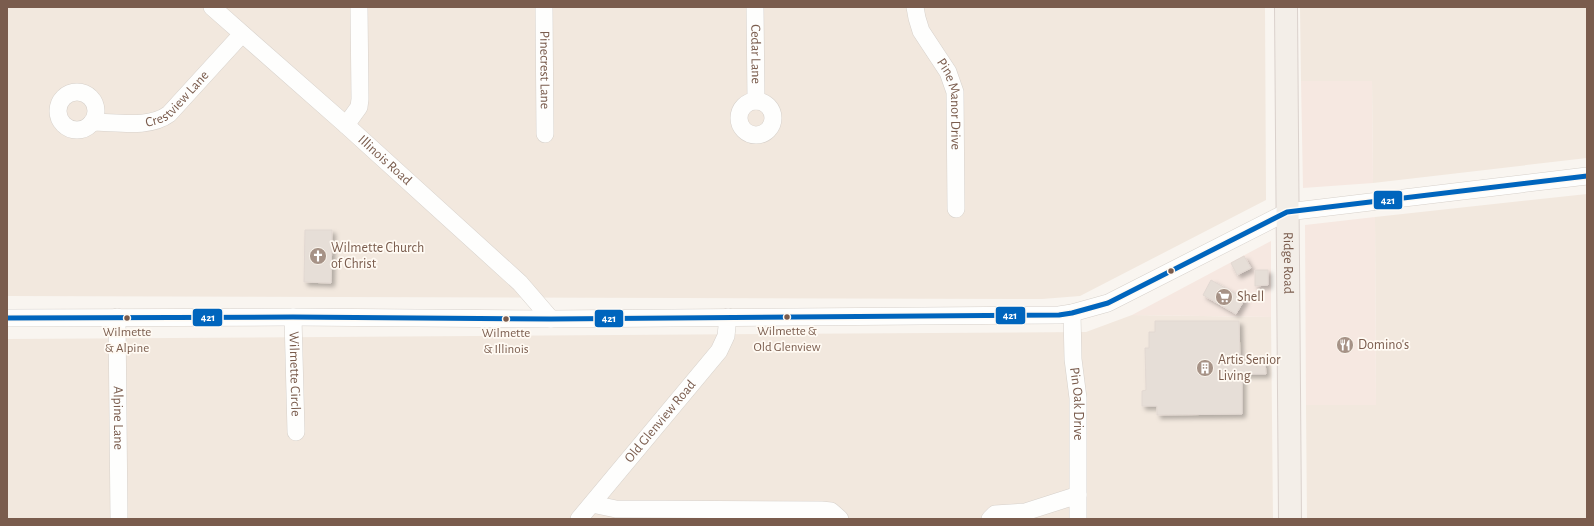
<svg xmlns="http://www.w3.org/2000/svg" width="1594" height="526" viewBox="0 0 1594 526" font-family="'Alegreya Sans',sans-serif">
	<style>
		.residential { fill: #f2e8de }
		.commercial { fill: #f6e8e1 }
		.building { fill: #e6ded7; stroke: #e2d8d2; filter: url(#shadow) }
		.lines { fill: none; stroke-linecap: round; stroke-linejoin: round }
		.minor-casing { stroke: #d7d1cb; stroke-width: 18 }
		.major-casing { stroke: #dad1cc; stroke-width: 24 }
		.minor { stroke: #fefefd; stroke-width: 17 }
		.major { stroke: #f3eee8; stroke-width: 22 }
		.bus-1-casing { stroke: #fffaf3; stroke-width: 8 }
		.bus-1 { stroke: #0065bd; stroke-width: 5 }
		.bus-dot { fill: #7a5c4d; stroke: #fffaf3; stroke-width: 1.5 }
		.labels { text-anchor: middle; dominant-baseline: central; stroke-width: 3.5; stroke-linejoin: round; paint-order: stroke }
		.bus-label { font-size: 13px; fill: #7a5c4d; stroke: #fffaf3 }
		.street-label { font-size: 14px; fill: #7a5c4d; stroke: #fffaf3 }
		.poi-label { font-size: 14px; fill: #7a5c4d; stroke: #fffaf3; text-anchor: start }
		.line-badge { stroke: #fffaf3; stroke-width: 1.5 }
		.badge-label { font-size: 11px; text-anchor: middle; font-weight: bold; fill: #fff }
	</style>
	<defs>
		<filter id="shadow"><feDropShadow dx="3.5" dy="3.5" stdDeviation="2" flood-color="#0004"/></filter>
	</defs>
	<rect width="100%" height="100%" fill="#f9f5f0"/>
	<path class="residential" d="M7 7H1265L1266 200 1080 296 1042 299 7 296Z
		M1300 7H1587V158L1373 183 1372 81H1301Z
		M1587 194V519H1307L1306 405 1376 404 1375 217Z
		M1132 315 1271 317 1273 519H7V339L1086 332Z"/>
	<path class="commercial" d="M1301 81H1372L1373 183 1303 188Z
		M1375 217 1376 405H1306L1305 225Z
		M1271 241V317L1132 315Z"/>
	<path class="building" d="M305 230H332L331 283 304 282Z
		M1244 256 1251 268 1237 275 1231 263Z
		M1255 270H1268V285L1255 286Z
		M1211 280 1245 299 1236 314 1203 295Z
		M1155 321H1239L1240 362 1265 361 1266 374H1242V414L1157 415V406H1142V391L1146 390 1145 348H1149V332H1155Z"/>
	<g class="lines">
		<g class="minor-casing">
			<g id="minor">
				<path id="s1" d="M212 7 346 125 520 283 551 319"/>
				<path id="s2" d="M544 7 545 134"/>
				<path id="s3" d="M755 7 756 101"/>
				<path id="s4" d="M915 7 917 18 921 31 948 72 955 92 956 209"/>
				<circle cx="77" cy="111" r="19"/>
				<circle cx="756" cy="118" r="17"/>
				<path id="s5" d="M92 122C116 122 149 129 169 114L242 34"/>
				<path d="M346 125 359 107 360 99 359 7"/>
				<path id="s6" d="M1072 313 1073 359 1078 398V495"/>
				<path id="s7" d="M117 317 119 519"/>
				<path id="s8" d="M293 317 296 432"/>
				<path d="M7 318 293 317 551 319 1059 315 1072 313 1108 303 1287 212 1587 176"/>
				<path d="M592 504 616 509 821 510 831 511 840 519"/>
				<path id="s9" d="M579 519 719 351 726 336 728 317"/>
				<path d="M990 519 995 514 1025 512 1078 495V519"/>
			</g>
		</g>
		<g class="major-casing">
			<g id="major">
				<path id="s10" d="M1286 7 1290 519"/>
			</g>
		</g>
		<use href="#minor" class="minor"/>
		<use href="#major" class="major"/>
		<g class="bus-1-casing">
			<path id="bus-1" d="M7 318 293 317 551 319 1059 315 1072 313 1108 303 1287 212 1587 176"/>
		</g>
		<use href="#bus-1" class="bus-1"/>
	</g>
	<defs>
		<g id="church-disc" transform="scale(0.9)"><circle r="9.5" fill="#a69286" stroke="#fffaf3"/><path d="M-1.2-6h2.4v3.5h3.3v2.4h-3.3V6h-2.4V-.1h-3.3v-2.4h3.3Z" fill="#fff"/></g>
		<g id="supermarket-disc" transform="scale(0.9)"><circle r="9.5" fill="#a69286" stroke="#fffaf3"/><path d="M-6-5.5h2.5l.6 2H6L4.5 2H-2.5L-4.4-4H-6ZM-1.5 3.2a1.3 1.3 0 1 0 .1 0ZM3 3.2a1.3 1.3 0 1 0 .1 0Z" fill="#fff"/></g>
		<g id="restaurant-disc" transform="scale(0.9)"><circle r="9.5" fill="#a69286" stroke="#fffaf3"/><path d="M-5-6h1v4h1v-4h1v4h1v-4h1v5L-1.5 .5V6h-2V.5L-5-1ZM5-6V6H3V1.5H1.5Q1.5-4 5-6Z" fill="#fff"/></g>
		<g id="building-disc" transform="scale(0.9)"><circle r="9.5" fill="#a69286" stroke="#fffaf3"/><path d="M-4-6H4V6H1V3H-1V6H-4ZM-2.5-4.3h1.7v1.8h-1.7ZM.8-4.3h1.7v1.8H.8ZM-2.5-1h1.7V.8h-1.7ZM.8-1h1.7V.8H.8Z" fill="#fff"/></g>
	</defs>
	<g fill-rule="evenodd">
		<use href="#church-disc" x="318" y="256"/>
		<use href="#supermarket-disc" x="1224" y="297"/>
		<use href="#restaurant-disc" x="1345" y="345"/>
		<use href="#building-disc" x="1205" y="368"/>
	</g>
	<g class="bus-dot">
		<circle cx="1171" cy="271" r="3.5"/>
		<circle cx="787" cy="317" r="3.5"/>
		<circle cx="127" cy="318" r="3.5"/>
		<circle cx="506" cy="319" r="3.5"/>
	</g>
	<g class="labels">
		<g class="bus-label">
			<text x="787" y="331">Wilmette &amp;<tspan x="787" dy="16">Old Glenview</tspan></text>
			<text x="127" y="332">Wilmette<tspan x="127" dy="16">&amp; Alpine</tspan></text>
			<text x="506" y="333">Wilmette<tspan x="506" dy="16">&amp; Illinois</tspan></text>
		</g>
		<g class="street-label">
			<text stroke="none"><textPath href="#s3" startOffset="47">Cedar Lane</textPath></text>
			<text stroke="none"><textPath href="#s2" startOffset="63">Pinecrest Lane</textPath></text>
			<text stroke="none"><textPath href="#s5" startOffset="94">Crestview Lane</textPath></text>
			<text stroke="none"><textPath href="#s4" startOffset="106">Pine Manor Drive</textPath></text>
			<text stroke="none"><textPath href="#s1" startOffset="231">Illinois Road</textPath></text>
			<text stroke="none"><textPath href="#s10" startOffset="256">Ridge Road</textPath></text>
			<text stroke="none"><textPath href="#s8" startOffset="57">Wilmette Circle</textPath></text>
			<text stroke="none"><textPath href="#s6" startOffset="91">Pin Oak Drive</textPath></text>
			<text stroke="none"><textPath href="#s7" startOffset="101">Alpine Lane</textPath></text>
			<text stroke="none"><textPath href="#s9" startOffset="127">Old Glenview Road</textPath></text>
		</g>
		<g class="poi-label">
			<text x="331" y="248">Wilmette Church<tspan x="331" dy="16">of Christ</tspan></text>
			<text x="1237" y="297">Shell</text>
			<text x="1358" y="345">Domino's</text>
			<text x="1218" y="360">Artis Senior<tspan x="1218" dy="16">Living</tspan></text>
		</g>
	</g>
	<g class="line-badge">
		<rect x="1373" y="190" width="30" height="20" rx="4" fill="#0065bd"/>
		<rect x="995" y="306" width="31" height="19" rx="4" fill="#0065bd"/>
		<rect x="192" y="308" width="31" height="19" rx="4" fill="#0065bd"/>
		<rect x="594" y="309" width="30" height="19" rx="4" fill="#0065bd"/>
	</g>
	<g class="badge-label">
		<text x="1388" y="204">421</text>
		<text x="1010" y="319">421</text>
		<text x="208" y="321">421</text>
		<text x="609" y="322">421</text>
	</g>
	<rect width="1594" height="526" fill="none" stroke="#7a5c4d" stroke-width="16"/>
</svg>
